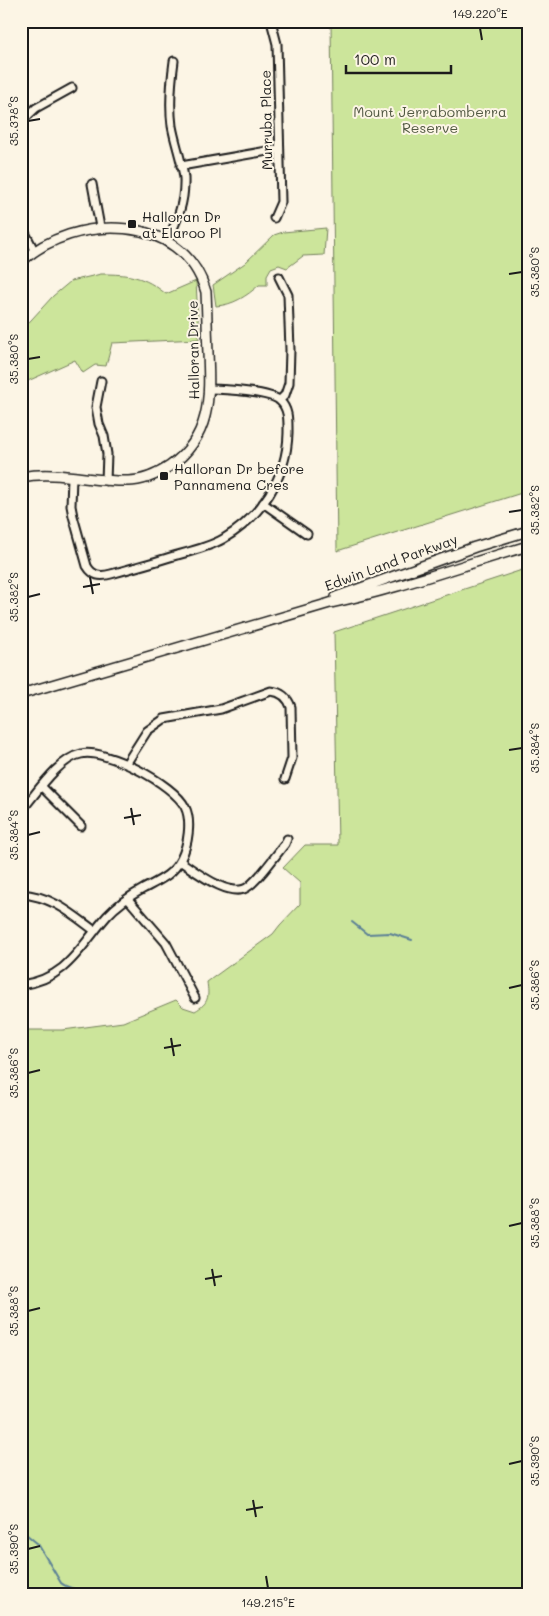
<svg xmlns="http://www.w3.org/2000/svg" width="549" height="1616" viewBox="0 0 549 1616" font-family="Mali,sans-serif">
	<style>
		.green { fill: #cce59b; stroke: #74805c }
		.lines { fill: none; stroke-linecap: round; stroke-linejoin: round }
		.stream { stroke: #5c8196; stroke-width: 2 }
		.minor-casing { stroke: #1c1c1c; stroke-width: 11 }
		.tertiary-casing { stroke: #1c1c1c; stroke-width: 12 }
		.secondary-casing { stroke: #1c1c1c; stroke-width: 12 }
		.minor { stroke: #fcf5e5; stroke-width: 7 }
		.tertiary { stroke: #fcf5e5; stroke-width: 9 }
		.secondary { stroke: #fcf5e5; stroke-width: 9 }
		.ticks { fill: none; stroke: #1c1c1c; stroke-width: 2 }
		.poi-dot { fill: #1c1c1c; stroke: #fcf5e5; stroke-width: 2 }
		.labels { text-anchor: middle; dominant-baseline: central; stroke-width: 4; stroke-linejoin: round; paint-order: stroke }
		.park-label { font-size: 14px; fill: #515842; stroke: #fcf5e5 }
		.street-label { font-size: 14px; fill: #1c1c1c; stroke: #fcf5e5 }
		.poi-label { font-size: 14px; fill: #1c1c1c; stroke: #fcf5e5; text-anchor: start }
		.neatline { fill: none; stroke: #1c1c1c; stroke-width: 2 }
		.ticks-label { font-size: 12px; text-anchor: middle; fill: #1c1c1c }
	</style>
	<rect width="100%" height="100%" fill="#fcf5e5"/>
	<filter id="ink" filterUnits="userSpaceOnUse"><feTurbulence type="fractalNoise" baseFrequency=".02" numOctaves="2"/><feDisplacementMap in="SourceGraphic" scale="10" xChannelSelector="R" yChannelSelector="G"/><feConvolveMatrix kernelMatrix="1 2 1 2 8 2 1 2 1" color-interpolation-filters="sRGB"/></filter>
	<g filter="url(#ink)">
		<path class="green" d="M331 21H528V491L337 551Z
			M326 228 324 255 303 256 287 268 279 265 271 268 267 275V285H259C247 296 233 305 216 306L213 285 245 263 274 235 283 232Z
			M101 274C129 274 144 276 166 294L196 281 199 339 112 343 106 366 95 365 83 373 75 360 21 384V331L53 296 71 281Z
			M528 568V1595H21V1574L23 1572V1563L21 1562V1030H63L123 1022 176 1000 183 1007 195 1011C209 1003 209 997 207 982L273 934 280 925 300 904V883L283 868 305 845H338L334 632Z"/>
		<g class="lines">
			<path class="stream" d="M352 922 367 934 390 933 412 940
				M21 1530 38 1544 61 1583C68 1589 79 1588 86 1595"/>
			<g class="minor-casing">
				<path id="minor" d="M271 21 277 44 281 202 274 218
					M21 122 36 108 72 88
					M181 166 279 149
					M92 184 100 227
					M21 225 34 250
					M167 240C178 221 185 201 184 178 182 161 175 143 172 126 169 104 171 83 174 61
					M279 277 288 295 290 350 289 383 285 395 280 400
					M101 381 96 407 99 424 104 436 107 454 106 481
					M72 477 71 506 73 516 87 566C93 576 100 577 111 574 133 568 155 562 177 555 192 551 209 547 223 539 261 517 287 477 288 433 288 421 289 409 280 401 272 392 223 389 209 389
					M263 503 307 534
					M126 764 147 731 164 719 221 709 271 691C281 692 288 698 291 707L292 758 285 779
					M42 787 81 826
					M21 811C36 794 58 759 81 754 105 748 174 784 185 807 192 821 188 845 181 859 173 875 158 881 143 889 130 896 117 905 107 916 79 948 68 978 21 985
					M180 861C195 871 232 901 249 886 262 876 274 857 285 844L287 839
					M21 894C52 896 72 914 95 931
					M128 899 166 943 195 998"/>
			</g>
			<g class="tertiary-casing">
				<path id="tertiary" d="M21 262C74 213 183 212 206 292 207 312 207 332 208 353 210 398 211 437 170 466 158 474 143 481 128 481 92 482 57 470 21 477"/>
			</g>
			<g class="secondary-casing">
				<path id="secondary" d="M336 597 475 547 528 531
					M21 694 330 603C398 589 462 565 528 546"/>
			</g>
			<use href="#minor" class="minor"/>
			<use href="#tertiary" class="tertiary"/>
			<use href="#secondary" class="secondary"/>
		</g>
	</g>
	<path class="ticks" d="M480 28 482 40M28 121 40 119M509 274 522 272M28 359 40 357M509 512 522 510M90 577 93 594M83 587 100 584M28 597 40 594M509 750 522 748M131 808 134 825M124 818 141 815M28 835 40 832M509 988 522 985M171 1038 174 1056M164 1048 181 1045M28 1073 40 1070M509 1226 522 1223M212 1269 215 1286M205 1279 222 1276M28 1311 40 1308M509 1464 522 1461M253 1500 256 1517M246 1510 263 1507M28 1549 40 1546M266 1576 268 1588"/>
	<g class="poi-dot">
		<rect x="127" y="219" width="10" height="10" rx="2.5"/>
		<rect x="159" y="471" width="10" height="10" rx="2.5"/>
	</g>
	<g class="labels">
		<g class="park-label">
			<text x="430" y="111">Mount Jerrabomberra<tspan x="430" dy="16">Reserve</tspan></text>
		</g>
		<g class="street-label">
			<text transform="translate(266 120) rotate(-91)">Murruba Place</text>
			<text transform="translate(193 350) rotate(-91)">Halloran Drive</text>
			<text transform="translate(391 562) rotate(-20)">Edwin Land Parkway</text>
		</g>
		<g class="poi-label">
			<text x="142" y="216">Halloran Dr<tspan x="142" dy="16">at Elaroo Pl</tspan></text>
			<text x="174" y="468">Halloran Dr before<tspan x="174" dy="16">Pannamena Cres</tspan></text>
		</g>
	</g>
	<rect width="549" height="1616" fill="none" stroke="#fcf5e5" stroke-width="55"/>
	<path d="M346 65v8h105v-8" fill="none" stroke="#1c1c1c" stroke-width="2.5"/>
	<text x="354" y="65" font-size="15" fill="#1c1c1c" stroke="#fcf5e5" stroke-width="4" paint-order="stroke">100 m</text>
	<rect x="28" y="28" width="494" height="1560" class="neatline"/>
	<g class="ticks-label">
		<text x="480" y="18">149.220°E</text>
		<text transform="translate(14 121) rotate(-90)" y="4">35.378°S</text>
		<text transform="translate(535 272) rotate(-90)" y="4">35.380°S</text>
		<text transform="translate(14 359) rotate(-90)" y="4">35.380°S</text>
		<text transform="translate(535 510) rotate(-90)" y="4">35.382°S</text>
		<text transform="translate(14 597) rotate(-90)" y="4">35.382°S</text>
		<text transform="translate(535 748) rotate(-90)" y="4">35.384°S</text>
		<text transform="translate(14 835) rotate(-90)" y="4">35.384°S</text>
		<text transform="translate(535 985) rotate(-90)" y="4">35.386°S</text>
		<text transform="translate(14 1073) rotate(-90)" y="4">35.386°S</text>
		<text transform="translate(535 1223) rotate(-90)" y="4">35.388°S</text>
		<text transform="translate(14 1311) rotate(-90)" y="4">35.388°S</text>
		<text transform="translate(535 1461) rotate(-90)" y="4">35.390°S</text>
		<text transform="translate(14 1549) rotate(-90)" y="4">35.390°S</text>
		<text x="268" y="1607">149.215°E</text>
	</g>
</svg>
